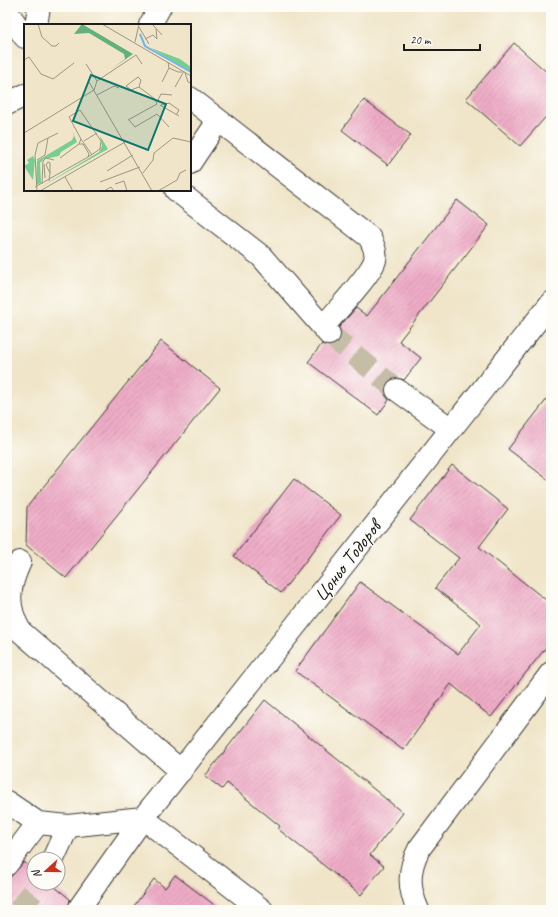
<svg xmlns="http://www.w3.org/2000/svg" width="558" height="917" viewBox="0 0 558 917" font-family="Caveat,sans-serif">
	<style>
		.building { fill: url(#building-hatch) }
		.lines { fill: none; stroke-linecap: round; stroke-linejoin: round }
		.minor-tunnel { stroke: #c6bda6; stroke-width: 22; stroke-dasharray: 22 11; stroke-linecap: butt }
		.minor-casing { stroke: #3c3a36; stroke-width: 24 }
		.minor { stroke: #fff; stroke-width: 22 }
		.labels { text-anchor: middle; dominant-baseline: central; stroke-width: 3; stroke-linejoin: round; paint-order: stroke }
		.street-label { font-size: 20px; fill: #1c1c1c; stroke: #fdfcf7 }
		.inset-river { fill: none; stroke: #73b5e8; stroke-width: 2 }
		.inset-road { fill: none; stroke: #9b9584; stroke-width: 1 }
		.view { fill: #0f766e; fill-opacity: 0.15; stroke: #0f766e; stroke-width: 2 }
		.inset-edge { fill: none; stroke: #1c1c1c; stroke-width: 2 }
	</style>
	<defs>
		<pattern id="building-hatch" width="6" height="6" patternUnits="userSpaceOnUse"><rect width="6" height="6" fill="#eeacc6"/><path d="M-1 1l2-2M0 6l6-6M5 7l2-2" fill="none" stroke="#cc93aa"/></pattern>
	</defs>
	<rect width="100%" height="100%" fill="#fdfcf7"/>
	<filter id="ink" filterUnits="userSpaceOnUse"><feTurbulence type="fractalNoise" baseFrequency=".025" numOctaves="2"/><feDisplacementMap in="SourceGraphic" scale="8" xChannelSelector="R" yChannelSelector="G"/><feConvolveMatrix kernelMatrix="1 2 1 2 8 2 1 2 1" color-interpolation-filters="sRGB"/></filter>
	<filter id="wash" filterUnits="userSpaceOnUse"><feTurbulence type="fractalNoise" baseFrequency=".012" numOctaves="4" result="noise"/><feDisplacementMap in="SourceGraphic" scale="16" xChannelSelector="R" yChannelSelector="G"/><feGaussianBlur stdDeviation="0.9" result="paint"/><feColorMatrix in="noise" values="0 0 0 0 0 0 0 0 0 0 0 0 0 0 0 0 0 1.4 0 .05"/><feComposite in="paint" operator="in"/></filter>
	<g filter="url(#wash)">
		<rect width="100%" height="100%" fill="#f0e5c9"/>
		<g id="blocks">
			<path class="building" d="M514 43 551 76V111L520 146 466 99Z
				M364 100 411 135 388 165 342 130Z
				M457 200 489 225 399 341 421 358 404 380 398 378H392L387 382 385 389V395L389 400 378 415 308 362 322 344 331 346 337 343 341 338 339 327 356 308 367 316Z
				M161 341 220 388 66 578 26 545 27 507Z
				M551 394V482L508 449Z
				M452 465 508 509 479 547 551 604V641L491 717 451 684 403 750 295 671 360 582 458 654 481 624 435 588 459 558 410 520Z
				M294 479 341 515 281 593 234 556Z
				M265 700 403 813 370 855 384 866 361 895 278 829 280 826 227 783 222 789 205 776Z
				M24 862 34 871V883H50L70 899 68 910H7V881Z
				M175 875 221 910H131L154 879 165 888Z"/>
		</g>
	</g>
	<g filter="url(#ink)">
		<use href="#blocks" fill-opacity="0" stroke="#3c3a36" stroke-width="1"/>
		<g class="lines">
			<path class="minor-tunnel" d="M329 334 397 390
				M19 910 40 883"/>
			<g class="minor-casing">
				<path id="minor" d="M7 12 25 37
					M36 25 39 7
					M150 25 160 7
					M190 98 369 237C373 244 377 252 375 260 372 273 333 315 323 327
					M7 104 25 95
					M190 163 218 121
					M176 190 261 256 329 334
					M397 390 451 429
					M20 562C8 588 6 605 20 631L181 771
					M7 802 38 823 68 826 143 818 262 910
					M53 859 68 826
					M7 864 38 823
					M80 907 143 818 551 303
					M418 910C408 888 408 870 419 849L551 673"/>
			</g>
			<use href="#minor" class="minor"/>
		</g>
	</g>
	<g class="labels">
		<g class="street-label">
			<text transform="translate(347 561) rotate(-52)">Цоньо Тодоров</text>
		</g>
	</g>
	<g transform="translate(24 24)">
		<rect width="167" height="167" fill="#f0e5c9"/>
		<path d="M127 24 156 35 167 43V48ZM48 106 53 118 37 128 35 132 20 135 16 139 17 159 12 161 13 137 48 116 50 112ZM76 112 84 125 15 164 75 128 78 122ZM9 132 11 136 9 156 0 142 5 139 3 136Z" fill="#78cd91"/>
		<path d="M58 0 109 30 86 46 101 35 100 30 65 9 50 10Z" fill="#62b07b"/>
		<path class="inset-river" d="M116 10 121 22 167 48"/>
		<path class="inset-road" d="M14 0 18 13 28 22H32L35 19M78 0 167 52M128 0 138 11M115 3 125 20M121 15 129 11 133 15 132 5M111 18 115 0M0 36 5 33 17 50 29 55 50 39M144 38 145 44 154 48H158M62 40 73 57M161 49 164 58 167 59M65 58 128 167M138 58 145 44M151 63 160 47M73 71 90 62 95 64M133 78 137 70 148 71M136 81 155 92M137 81 145 79 155 86 152 91M104 96 133 80 131 75 115 63 117 56 114 53 102 62 107 66 115 63M105 96 111 103 133 90 145 103M0 109 70 66 73 57 112 31 118 40M57 115 68 131M60 117 73 109M55 120 57 115 45 93 56 86 77 117 76 125 64 133M13 136 21 131 24 114M20 140 21 154M83 147 109 131M119 149 129 136 130 129 149 114 167 118M41 153 49 167M25 157 26 149V139L24 138 22 141 26 149M76 158 116 143M18 160 19 137 22 134 30 136M91 160 100 157 103 167M11 163 64 133 65 130 59 120H55L36 134M13 167 11 131 14 119 34 109M16 167 101 118M80 167 87 163 90 167M134 167 153 156 156 149 162 146"/>
		<path class="view" d="M67 51 142 80 124 126 49 97Z"/>
		<rect width="167" height="167" class="inset-edge"/>
	</g>
	<rect width="558" height="917" fill="none" stroke="#fdfcf7" stroke-width="24"/>
	<g transform="translate(46 871) rotate(249)"><circle r="19" fill="#fdfcf7" stroke="#a3a29f"/>
	<path d="M0-3L7 15L0 10L-7 15Z" fill="#c8321e"/>
	<text y="-6" font-size="11" font-weight="bold" text-anchor="middle" fill="#1c1c1c">N</text>
	</g>
	<path d="M404 44v6h76v-6" fill="none" stroke="#1c1c1c" stroke-width="2"/>
	<text x="410" y="44" font-size="12" fill="#1c1c1c" stroke="#fdfcf7" stroke-width="3" paint-order="stroke">20 m</text>
</svg>
